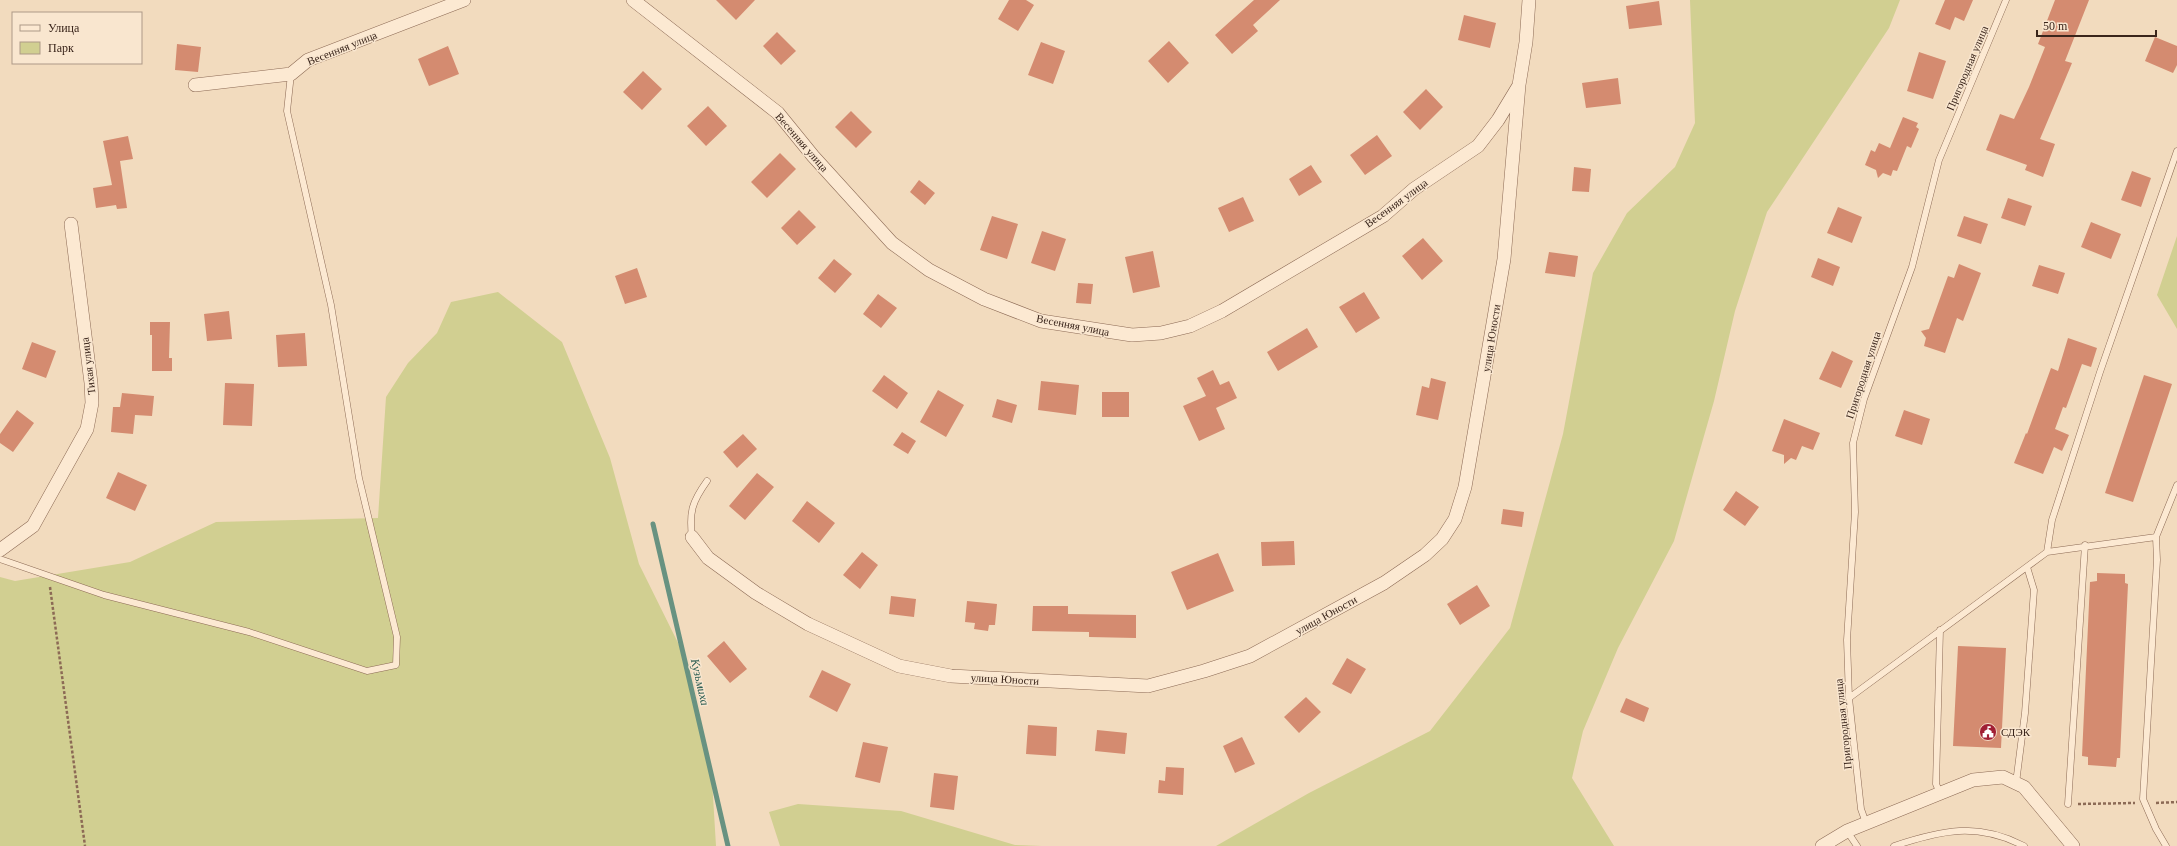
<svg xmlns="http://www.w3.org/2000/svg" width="2177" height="846" viewBox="0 0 2177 846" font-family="Georgia,serif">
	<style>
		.green { fill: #d1cf91 }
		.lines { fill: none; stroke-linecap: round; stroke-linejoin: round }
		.stream { stroke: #689281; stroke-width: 5 }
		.building { fill: #d48b70 }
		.lane-casing { stroke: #8c6a55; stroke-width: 7 }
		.street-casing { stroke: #8c6a55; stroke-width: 14 }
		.path { stroke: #8c6a55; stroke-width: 2.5; stroke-dasharray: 3 2; stroke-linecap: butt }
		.lane { stroke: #fce9d2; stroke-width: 6 }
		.street { stroke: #fce9d2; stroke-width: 13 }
		.labels { text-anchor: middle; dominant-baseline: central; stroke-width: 3; stroke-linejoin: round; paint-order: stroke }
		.street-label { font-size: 11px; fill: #3a251b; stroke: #f9e6cf }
		.poi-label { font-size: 11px; fill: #3a251b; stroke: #f9e6cf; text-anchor: start }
		.water-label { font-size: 12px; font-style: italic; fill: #295b50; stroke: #f9e6cf }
	</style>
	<rect width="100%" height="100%" fill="#f2dbbe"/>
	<path class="green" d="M1690 0H1900L1889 28 1767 212 1735 311 1714 401 1674 541 1618 648 1583 731 1572 778 1614 846H1216L1309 793 1430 731 1510 628 1563 434 1593 273 1627 213 1675 167 1695 123Z
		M2177 236V329L2157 295Z
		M498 292 562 342 610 458 639 564 684 655 712 780 716 846H0V577L15 581 130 562 216 522 378 518 386 397 408 363 437 333 451 302Z
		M798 804 901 811 1015 845 1042 846H780L769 812Z"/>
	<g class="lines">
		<path class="stream" d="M653 524 728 846"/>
	</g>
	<path class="building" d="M716 0H755L736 20Z
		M1009 0H1026L1034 5 1018 31 998 19Z
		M1254 0H1280L1253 25 1258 31 1232 54 1215 35Z
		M1945 0H1973L1964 21 1955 17 1950 30 1935 24Z
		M2055 0H2089L2065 61 2072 63 2040 139 2055 144 2043 177 2025 170 2027 165 1986 150 2000 114 2014 119 2029 87 2045 47 2038 44Z
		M1659 1 1662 25 1629 29 1626 6Z
		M1464 15 1496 23 1490 48 1458 40Z
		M777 32 796 51 781 65 763 46Z
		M2155 37 2177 46V65L2173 73 2145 61Z
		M1169 41 1189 63 1168 83 1148 61Z
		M1041 42 1065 51 1053 84 1028 75Z
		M177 44 201 47 198 72 175 70Z
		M448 46 459 74 429 86 418 59Z
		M1919 52 1946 61 1933 99 1907 91Z
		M643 71 662 89 642 110 623 92Z
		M1618 78 1621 104 1586 108 1582 83Z
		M1426 89 1443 107 1420 130 1403 112Z
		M708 106 727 126 706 146 687 126Z
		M851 111 872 132 856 148 835 127Z
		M1903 117 1918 123 1916 127 1919 129 1911 148 1907 146 1897 171 1893 170 1891 176 1883 173 1878 178 1876 170 1865 165 1871 150 1875 152 1879 143 1890 148Z
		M1377 135 1392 156 1365 175 1350 155Z
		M128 136 133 159 120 161 127 208 117 209 116 205 96 208 93 188 112 185 103 141Z
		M780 153 796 169 767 198 751 182Z
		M1311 165 1322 182 1299 196 1289 179Z
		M1574 167 1591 169 1589 192 1572 191Z
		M2132 171 2151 178 2141 207 2121 200Z
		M919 180 935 193 925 205 910 192Z
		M1243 197 1254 221 1229 232 1218 208Z
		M2008 198 2032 206 2025 226 2001 218Z
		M1838 207 1862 217 1852 243 1827 233Z
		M799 210 816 227 797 245 781 228Z
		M992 216 1018 224 1007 259 980 250Z
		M1964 216 1988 224 1981 244 1957 236Z
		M2091 222 2121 234 2111 259 2081 247Z
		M1042 231 1066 239 1055 271 1031 263Z
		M1423 238 1443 261 1422 280 1402 256Z
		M1153 251 1160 287 1133 293 1125 257Z
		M1549 252 1578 256 1575 277 1545 273Z
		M1818 258 1840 267 1833 286 1811 277Z
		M834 259 852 274 835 293 818 278Z
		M1959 264 1981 273 1963 321 1957 318 1945 353 1924 346 1926 338 1921 331 1929 329 1948 276 1954 278Z
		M2039 265 2065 273 2058 294 2032 286Z
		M637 268 647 297 625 304 615 276Z
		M1078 283 1093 284 1091 304 1076 303Z
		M1364 292 1380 318 1356 333 1339 307Z
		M878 294 897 308 881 328 863 314Z
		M229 311 232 339 207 341 204 314Z
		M150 322H170L169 358H172V371H152V335H150Z
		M1307 328 1318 347 1278 371 1267 352Z
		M305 333 307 366 278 367 276 335Z
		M2068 338 2097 348 2091 367 2082 364 2066 408 2063 407 2055 429 2069 435 2062 451 2054 447 2043 474 2014 463 2026 433 2027 434 2051 368 2058 371Z
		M32 342 56 351 46 378 22 369Z
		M1832 351 1853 361 1841 388 1819 379Z
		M1213 370 1220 385 1229 381 1237 398 1216 408 1225 429 1199 441 1183 406 1206 396 1197 378Z
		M884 375 908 393 897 409 872 391Z
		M2144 375 2172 384 2133 502 2105 493Z
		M1431 378 1446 382 1438 420 1416 415 1422 386 1429 388Z
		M1041 381 1079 385 1076 415 1038 410Z
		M225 383 254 384 252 426 223 425Z
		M938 390 964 405 946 437 920 422Z
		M1102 392H1129V417H1102Z
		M122 393 154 396 152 416 135 415 133 434 111 432 113 407H120Z
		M997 399 1017 405 1012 423 992 417Z
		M17 410 34 423 13 452 0 443V434Z
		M1904 410 1930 419 1922 445 1895 436Z
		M1784 419 1820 433 1813 450 1802 446 1796 460 1791 458 1784 464V455L1772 451Z
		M902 432 916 441 908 454 893 445Z
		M743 434 757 449 737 468 723 452Z
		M118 472 147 485 135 511 106 498Z
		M757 473 774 487 745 520 729 506Z
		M1736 491 1759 507 1745 526 1723 510Z
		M807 501 835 523 819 543 792 521Z
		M1503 509 1524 512 1522 527 1501 524Z
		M1294 541 1295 565 1262 566 1261 542Z
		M862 552 878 565 860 589 843 575Z
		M1218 553 1234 591 1187 610 1171 572Z
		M2097 573 2125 574V583L2128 584 2120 758H2117L2116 767 2088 765V757L2082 756 2090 582 2097 581Z
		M1477 585 1490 606 1460 625 1447 604Z
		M891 596 916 599 914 617 889 614Z
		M967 601 997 604 995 625H989L988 631 974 629 975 623 965 622Z
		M1033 606H1068V614L1136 615V638L1089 637V632L1032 631Z
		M724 641 747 669 730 683 707 656Z
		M1958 646 2006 648 2001 748 1953 746Z
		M1347 658 1366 669 1351 694 1332 684Z
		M822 670 851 684 837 712 809 697Z
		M1306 697 1321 712 1299 733 1284 717Z
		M1626 698 1649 708 1644 722 1620 712Z
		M1028 725 1057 727 1056 756 1026 754Z
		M1097 730 1127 733 1125 754 1095 751Z
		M1242 737 1255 764 1235 773 1223 746Z
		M863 742 888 747 880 783 855 777Z
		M1166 767 1184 768 1183 795 1158 793 1159 780 1165 781Z
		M934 773 958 776 954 810 930 807Z"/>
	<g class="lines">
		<g class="lane-casing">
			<path id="lane" d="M692 537C689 512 692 502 707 481
				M2047 552 2052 520 2100 372 2177 151
				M0 559 104 595 249 632 367 671 396 665 397 637 359 478 331 305 287 111 291 74
				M1849 698 2047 552 2156 537
				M2016 783 2025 713 2034 590 2027 567
				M1940 793 1936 784 1940 630
				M2068 804 2085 545
				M1866 823 1861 809 1849 698 1847 640 1855 512 1853 443 1864 399 1912 267 1939 160 2006 0
				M1847 831 1857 846
				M1894 846C1942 830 1977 822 2024 846
				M2166 846 2156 829 2143 799 2157 560 2156 537 2177 485"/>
		</g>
		<g class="street-casing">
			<path id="street" d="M633 0 778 113 813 156 892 243 929 270 984 299 1041 321 1132 335 1161 333 1190 326 1222 311 1383 216 1414 189 1478 146 1498 120 1518 87
				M195 85 291 74 308 60 464 0
				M692 537 708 558 756 593 808 624 899 666 951 676 1148 686 1204 671 1250 656 1384 583 1425 555 1442 539 1455 519 1465 487 1504 259 1519 85 1526 42 1529 0
				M0 550 33 526 87 429 92 403 91 383 71 224
				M1822 846 1847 831 1973 780 2003 777 2024 787 2073 846"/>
		</g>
		<path class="path" d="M50 587 85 846
			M2156 803 2177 802
			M2078 804 2135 803"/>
		<use href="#lane" class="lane"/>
		<use href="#street" class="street"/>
	</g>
	<defs>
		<g id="civic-disc" transform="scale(0.9)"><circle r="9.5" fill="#a11f34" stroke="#f9e6cf"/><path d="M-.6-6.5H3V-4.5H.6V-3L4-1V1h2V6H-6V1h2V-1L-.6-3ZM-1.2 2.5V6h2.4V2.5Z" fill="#fff"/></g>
	</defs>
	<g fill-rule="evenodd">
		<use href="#civic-disc" x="1988" y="732"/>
	</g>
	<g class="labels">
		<g class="street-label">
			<text transform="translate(342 48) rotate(-22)">Весенняя улица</text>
			<text transform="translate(1967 68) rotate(-67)">Пригородная улица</text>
			<text transform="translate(802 142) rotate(49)">Весенняя улица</text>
			<text transform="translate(1396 203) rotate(-36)">Весенняя улица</text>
			<text transform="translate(1073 325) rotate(11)">Весенняя улица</text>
			<text transform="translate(1491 338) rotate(-81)">улица Юности</text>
			<text transform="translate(88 366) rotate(-97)">Тихая улица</text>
			<text transform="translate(1863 375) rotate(-72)">Пригородная улица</text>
			<text transform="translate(1326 615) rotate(-29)">улица Юности</text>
			<text transform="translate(1005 679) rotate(3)">улица Юности</text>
			<text transform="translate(1843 724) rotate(-96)">Пригородная улица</text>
		</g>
		<g class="poi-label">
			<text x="2001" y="732">СДЭК</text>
		</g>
		<g class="water-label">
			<text transform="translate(700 682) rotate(77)">Кузьмиха</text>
		</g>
	</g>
	<rect x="12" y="12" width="130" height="52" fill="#f9e6cf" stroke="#ad9987"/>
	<rect x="20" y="25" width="20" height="6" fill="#fce9d2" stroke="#ad9987"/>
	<text x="48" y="32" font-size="12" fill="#3a251b">Улица</text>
	<rect x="20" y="42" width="20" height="12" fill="#d1cf91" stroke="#ad9987"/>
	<text x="48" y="52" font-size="12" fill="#3a251b">Парк</text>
	<path d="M2037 30v6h119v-6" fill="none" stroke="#3a251b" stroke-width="2"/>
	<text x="2043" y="30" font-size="12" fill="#3a251b" stroke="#f9e6cf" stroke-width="3" paint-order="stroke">50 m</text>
</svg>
